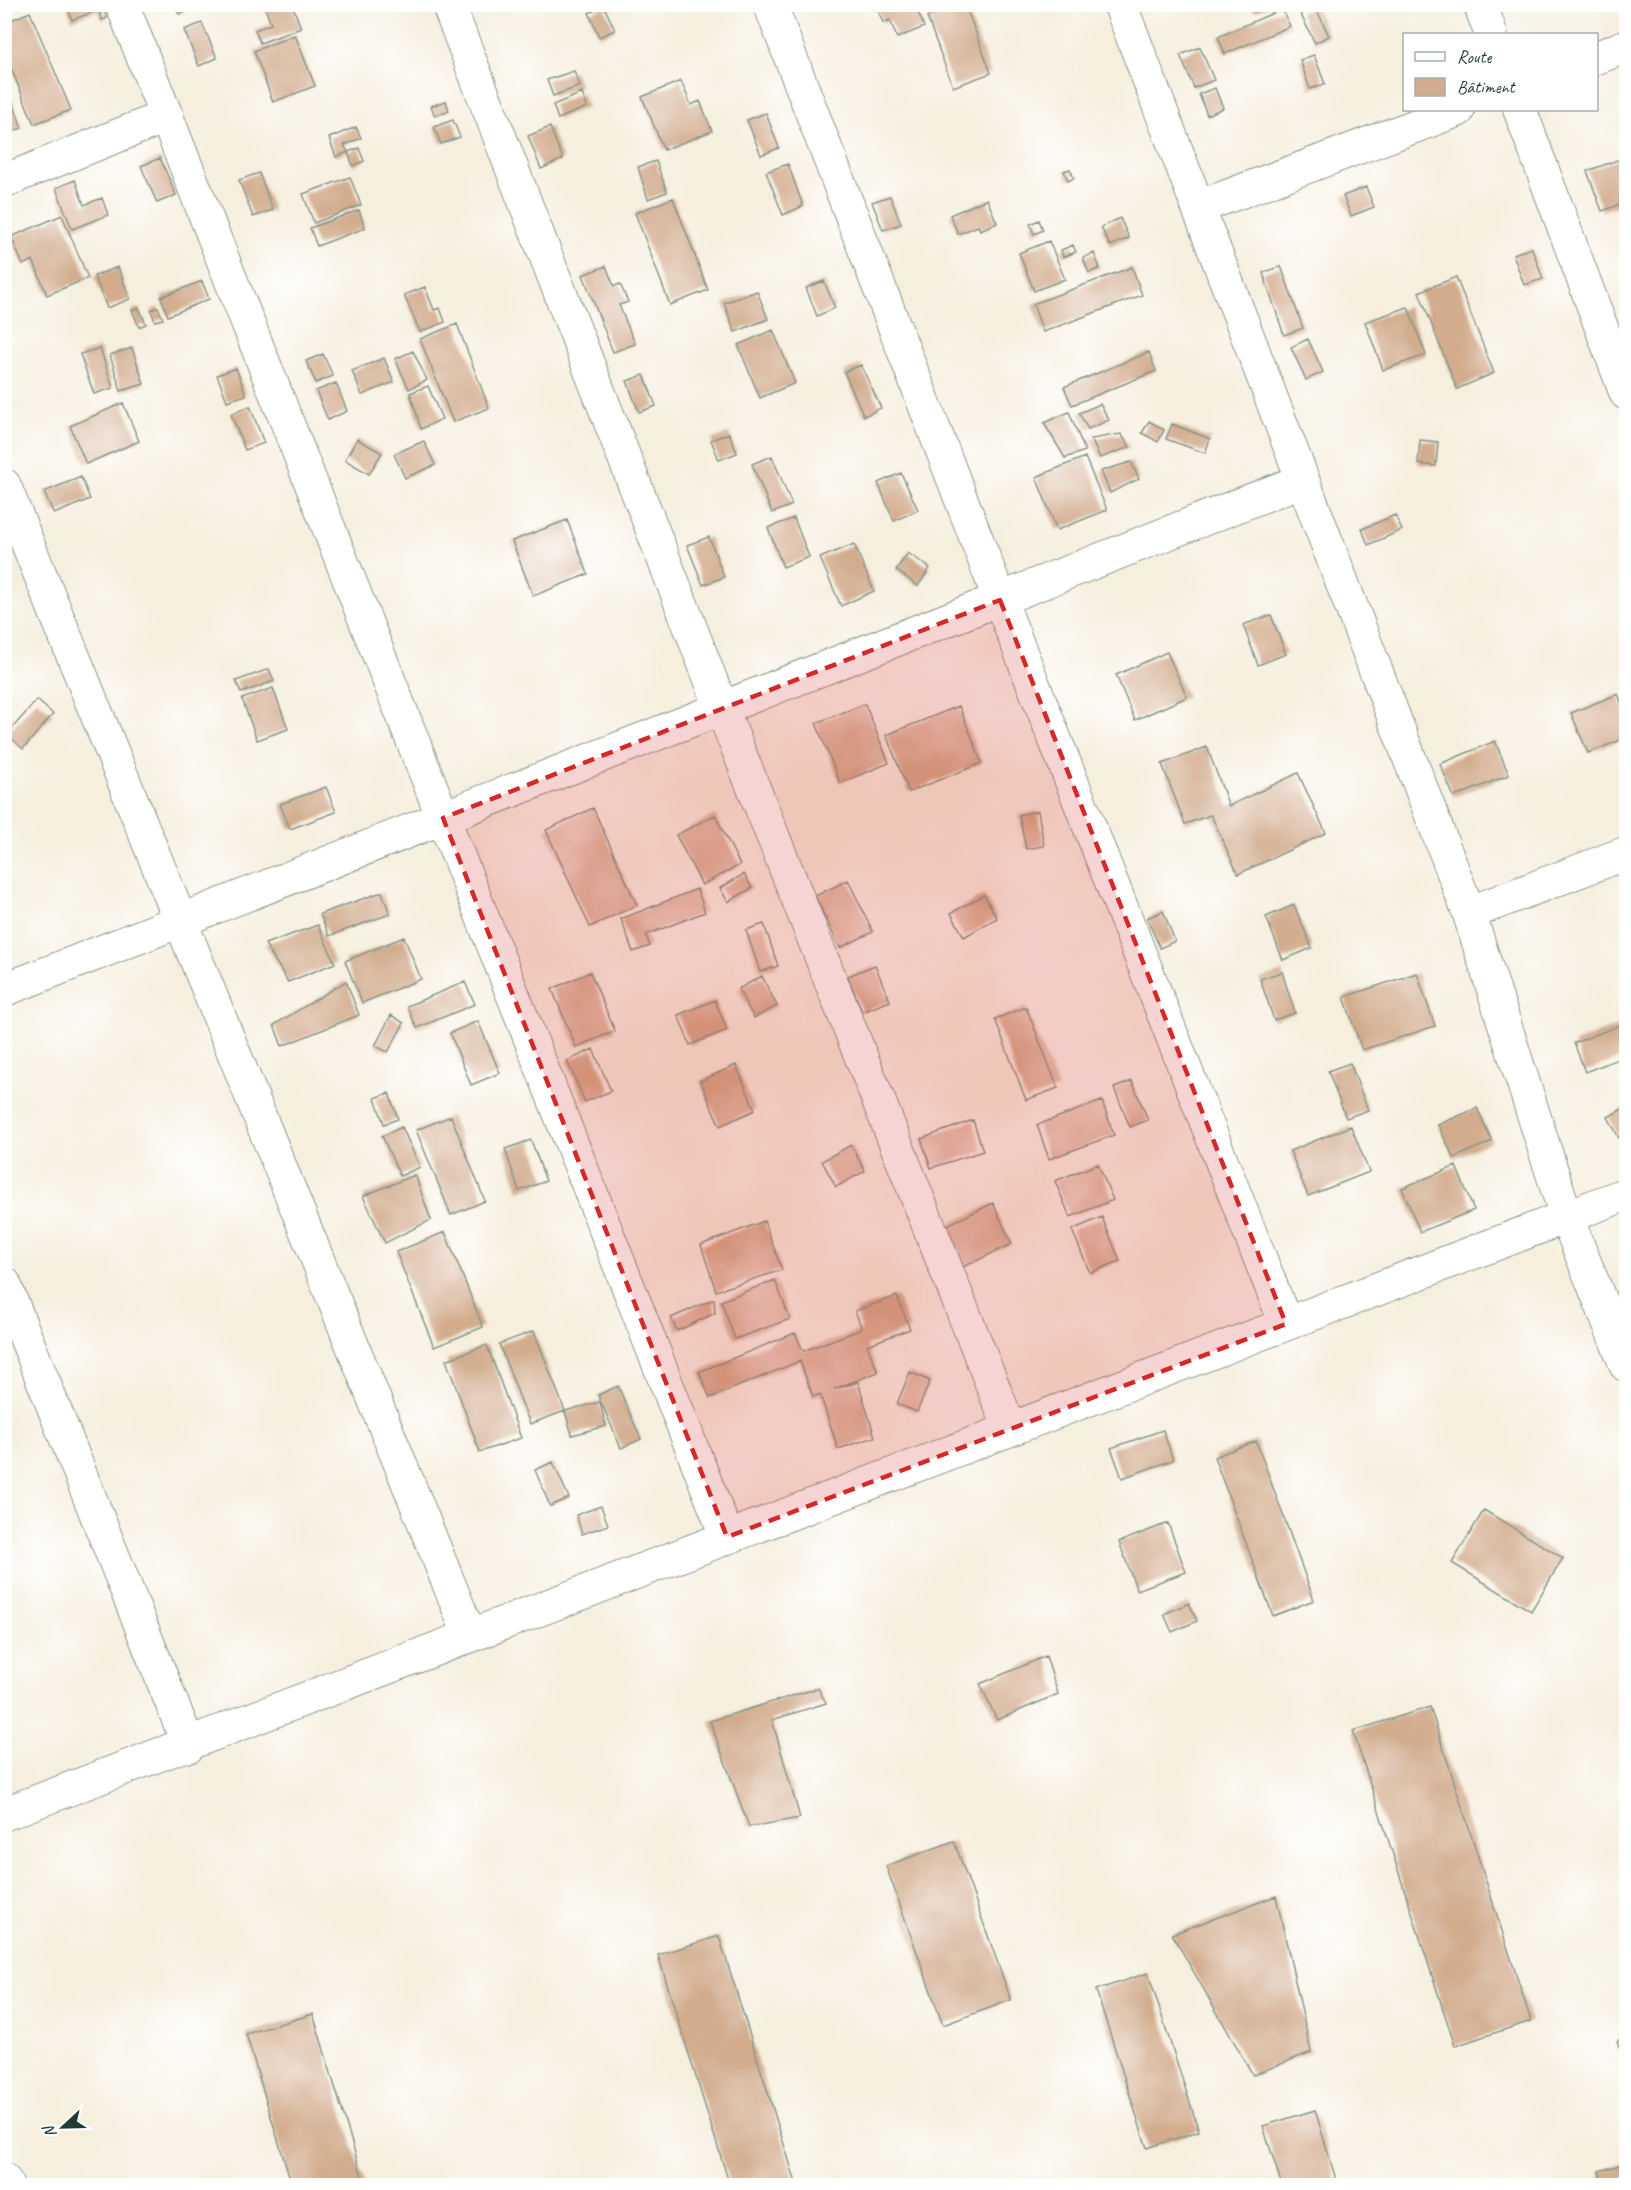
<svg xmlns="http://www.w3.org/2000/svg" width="1631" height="2190" viewBox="0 0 1631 2190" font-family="Caveat,sans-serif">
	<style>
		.building { fill: #d2ac8d }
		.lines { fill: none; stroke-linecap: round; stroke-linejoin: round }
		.minor-casing { stroke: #8a9689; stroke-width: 35 }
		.minor { stroke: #fff; stroke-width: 33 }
		.marked { fill: #d62828; fill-opacity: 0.2; stroke: #d62828; stroke-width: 4.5; stroke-dasharray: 12 8; stroke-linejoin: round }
	</style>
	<rect width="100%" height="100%" fill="#fff"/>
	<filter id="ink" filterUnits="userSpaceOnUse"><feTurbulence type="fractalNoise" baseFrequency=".0167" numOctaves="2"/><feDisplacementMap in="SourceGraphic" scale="12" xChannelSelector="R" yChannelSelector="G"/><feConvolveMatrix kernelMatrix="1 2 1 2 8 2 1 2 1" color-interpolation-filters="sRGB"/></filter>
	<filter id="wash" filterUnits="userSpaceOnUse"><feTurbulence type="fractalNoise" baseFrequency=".008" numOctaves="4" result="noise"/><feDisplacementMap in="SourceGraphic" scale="24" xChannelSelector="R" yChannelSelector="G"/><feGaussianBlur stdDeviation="1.35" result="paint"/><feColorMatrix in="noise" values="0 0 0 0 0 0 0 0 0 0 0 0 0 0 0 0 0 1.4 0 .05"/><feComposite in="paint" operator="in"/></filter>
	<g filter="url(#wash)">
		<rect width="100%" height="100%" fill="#f6efde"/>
		<g id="blocks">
			<path class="building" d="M4 4H7L12 16 4 19Z
				M66 4H101L107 18 102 20 98 10 72 20Z
				M174 4H195L196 7 179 14Z
				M292 4 301 28 260 43 255 30 271 24 264 5Z
				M883 4H915L924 27 897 38 890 20 883 23 877 7Z
				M959 4H965L991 73 953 87 927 17Z
				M1250 5H1272L1254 12Z
				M604 6 615 30 599 37 589 13Z
				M1315 6 1329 36 1315 43 1300 13Z
				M1282 9 1290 26 1225 54 1218 37Z
				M30 12 71 110 34 124 4 51V23Z
				M202 23 217 58 199 66 184 30Z
				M295 35 315 86 273 102 254 51Z
				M1200 47 1214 80 1194 88 1180 55Z
				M1314 55 1325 84 1310 89 1300 60Z
				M574 71 580 86 553 96 547 80Z
				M681 81 691 105 700 101 712 131 664 150 642 97Z
				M1215 88 1223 108 1207 115 1199 94Z
				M8 89 22 128 5 134V90Z
				M582 93 587 107 558 119 553 105Z
				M446 101 449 111 435 116 431 106Z
				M766 113 779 148 761 155 747 120Z
				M453 120 460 137 441 144 434 127Z
				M356 127 361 138 344 145 348 152 359 148 364 161 353 166 348 152 336 157 329 138Z
				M550 127 563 159 541 169 528 136Z
				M1626 157V202L1602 211 1587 171Z
				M160 158 176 195 157 203 141 166Z
				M656 161 667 192 648 199 638 167Z
				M788 164 803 206 783 215 766 172Z
				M1070 169 1074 178 1068 181 1064 171Z
				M259 173 273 210 253 217 239 180Z
				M350 177 361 205 314 223 303 194Z
				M75 180 84 205 102 198 108 215 72 229 56 188Z
				M1366 187 1374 207 1351 216 1343 196Z
				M890 196 901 224 883 230 872 202Z
				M673 198 708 290 670 305 635 213Z
				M987 199 997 223 980 230 978 226 958 234 950 215Z
				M359 210 365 228 317 246 310 228Z
				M62 215 88 278 47 295 33 260 23 265 11 237Z
				M1120 218 1129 238 1110 246 1101 227Z
				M1039 220 1043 230 1034 234 1030 224Z
				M1049 241 1065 279 1034 291 1019 253Z
				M1073 245 1076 252 1063 257 1061 250Z
				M1532 248 1543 279 1524 285 1513 254Z
				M1094 253 1100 268 1089 273 1083 258Z
				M606 266 614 286 620 284 628 302 619 305 635 344 613 352 583 275Z
				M1281 266 1303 328 1284 335 1263 273Z
				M118 267 130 299 107 308 94 276Z
				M1132 267 1142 295 1043 332 1033 304Z
				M1456 277 1494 373 1457 389 1419 292Z
				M202 281 209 299 168 316 161 297Z
				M824 281 835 308 817 316 806 288Z
				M425 287 434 310 440 308 445 322 420 332 404 295Z
				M757 291 768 319 735 332 724 303Z
				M158 307 163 319 155 321 151 310Z
				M1408 307 1426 355 1383 370 1365 322Z
				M139 308 146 324 139 327 132 310Z
				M457 324 489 408 453 422 420 339Z
				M773 330 795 383 760 398 738 345Z
				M1308 339 1323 372 1306 380 1291 347Z
				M100 348 113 388 94 394 80 354Z
				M132 348 144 384 121 391 110 355Z
				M413 351 427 380 409 389 395 359Z
				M1149 352 1156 371 1072 405 1064 387Z
				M323 354 333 376 316 383 306 361Z
				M384 358 394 382 362 395 352 371Z
				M861 365 881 408 864 416 844 372Z
				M236 368 246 395 227 401 217 375Z
				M644 375 656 406 639 412 627 381Z
				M336 383 347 411 328 420 316 391Z
				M428 386 442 419 421 429 410 393Z
				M123 403 139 441 86 464 70 426Z
				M1100 404 1109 420 1088 429 1079 413Z
				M250 406 264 443 245 450 231 414Z
				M1069 412 1085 451 1065 458 1044 423Z
				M1149 421 1164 430 1158 442 1142 433Z
				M1172 424 1210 439 1205 453 1166 439Z
				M729 433 737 453 719 460 711 440Z
				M1121 434 1130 447 1100 458 1091 439Z
				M357 439 382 453 369 474 345 460Z
				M1420 440 1438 442 1436 466 1418 464Z
				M424 441 435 465 405 478 394 454Z
				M772 456 792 505 772 513 752 464Z
				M1085 457 1107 510 1057 530 1036 477Z
				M1131 462 1139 479 1110 493 1101 471Z
				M901 473 918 510 894 521 878 483Z
				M81 477 90 499 54 514 44 492Z
				M1395 515 1402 530 1368 545 1362 529Z
				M794 518 809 557 783 567 768 528Z
				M567 520 588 574 533 596 512 541Z
				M709 537 724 577 703 585 687 545Z
				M854 544 874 591 841 606 820 558Z
				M908 553 930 568 918 586 896 570Z
				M1271 615 1286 654 1258 665 1243 625Z
				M1167 652 1187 697 1135 720 1116 675Z
				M269 669 274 681 241 693 236 681Z
				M273 688 288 729 257 740 242 699Z
				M1618 694 1626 714V738L1588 753 1571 713Z
				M37 700 53 714 23 749 7 734Z
				M865 704 889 763 840 783 816 723Z
				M959 706 982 763 909 792 886 735Z
				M1495 741 1509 775 1454 797 1440 764Z
				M1207 747 1229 806 1298 773 1326 833 1238 874 1211 815 1185 824 1162 764Z
				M326 787 336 812 290 829 280 804Z
				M593 808 637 905 590 927 546 830Z
				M1038 811 1044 846 1026 849 1019 815Z
				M715 815 740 865 702 885 676 835Z
				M744 874 752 888 728 902 720 888Z
				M848 880 873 932 840 948 815 896Z
				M697 889 705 912 646 935 650 946 633 952 621 919Z
				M382 892 390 914 329 936 320 914Z
				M984 895 997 918 964 937 951 913Z
				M1294 905 1312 948 1283 960 1266 917Z
				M1163 911 1175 941 1160 948 1147 918Z
				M764 924 778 966 760 972 746 930Z
				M318 925 335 963 288 982 265 944Z
				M404 937 421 979 362 1003 345 961Z
				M875 965 890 1001 862 1012 848 976Z
				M590 972 615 1031 576 1047 552 989Z
				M1282 972 1295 1013 1274 1020 1260 979Z
				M1417 973 1435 1026 1362 1050 1344 997Z
				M762 976 777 1006 754 1018 738 989Z
				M346 981 359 1015 282 1046 274 1025Z
				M465 982 475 1004 417 1028 407 1006Z
				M715 1000 727 1030 690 1045 678 1015Z
				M1026 1007 1058 1088 1026 1100 995 1019Z
				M391 1015 404 1023 388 1052 375 1046Z
				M478 1021 500 1073 471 1085 450 1033Z
				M1626 1023V1056L1585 1072 1574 1043Z
				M593 1049 611 1091 585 1102 567 1061Z
				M1350 1063 1368 1110 1346 1118 1328 1071Z
				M736 1065 755 1110 720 1126 700 1081Z
				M1132 1081 1148 1120 1130 1127 1114 1088Z
				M389 1093 398 1119 384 1124 375 1098Z
				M1102 1101 1114 1135 1049 1159 1037 1125Z
				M1626 1107V1134L1619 1138 1608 1117Z
				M1477 1108 1492 1141 1454 1158 1438 1125Z
				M451 1116 485 1201 451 1215 416 1130Z
				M973 1120 983 1151 931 1168 921 1139Z
				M1351 1126 1369 1172 1308 1196 1290 1151Z
				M402 1127 420 1167 400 1176 382 1136Z
				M531 1140 546 1181 519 1191 505 1149Z
				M851 1145 865 1171 836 1187 822 1161Z
				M1098 1164 1113 1200 1070 1217 1055 1181Z
				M1456 1166 1474 1210 1420 1232 1402 1188Z
				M415 1175 431 1220 385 1243 363 1196Z
				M993 1203 1012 1244 963 1267 943 1227Z
				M1102 1217 1120 1261 1090 1273 1072 1230Z
				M764 1221 782 1270 716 1291 701 1245Z
				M445 1232 483 1327 434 1347 396 1252Z
				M775 1280 790 1319 735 1339 721 1301Z
				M897 1296 910 1329 867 1345 878 1372 834 1389 858 1382 875 1437 838 1449 820 1394 813 1397 800 1361 710 1398 699 1372 795 1333 803 1351 862 1329 855 1311Z
				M714 1299 715 1313 677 1331 671 1318Z
				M534 1331 565 1411 530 1424 499 1344Z
				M487 1345 521 1438 480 1452 446 1360Z
				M910 1372 930 1381 917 1412 897 1404Z
				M618 1386 641 1439 621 1448 598 1395Z
				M600 1402 606 1426 572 1435 565 1411Z
				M1163 1430 1173 1460 1122 1478 1111 1448Z
				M1256 1441 1314 1600 1273 1616 1214 1457Z
				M553 1462 569 1498 550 1506 535 1470Z
				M601 1506 608 1525 582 1534 576 1515Z
				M1484 1510 1563 1558 1531 1611 1452 1563Z
				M1168 1523 1186 1572 1137 1590 1119 1542Z
				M1189 1603 1197 1621 1172 1632 1164 1614Z
				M1046 1656 1058 1694 997 1720 980 1684Z
				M818 1688 826 1703 772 1720 800 1818 749 1827 710 1721Z
				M1430 1707 1531 2021 1455 2046 1353 1731Z
				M954 1841 1011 2000 943 2025 886 1866Z
				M1276 1896 1311 2052 1253 2075 1172 1934Z
				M719 1936 797 2186H730L658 1955Z
				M1148 1973 1199 2131 1147 2148 1096 1990Z
				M313 2014 365 2186H292L246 2034Z
				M1626 2037V2064L1617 2041Z
				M1315 2110 1338 2186H1282L1263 2126Z
				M1626 2163V2186H1602L1599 2171Z"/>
		</g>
	</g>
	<g filter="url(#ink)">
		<use href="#blocks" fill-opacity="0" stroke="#8a9689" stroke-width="1.5"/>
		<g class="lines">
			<g class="minor-casing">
				<path id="minor" d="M122 4 727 1537
					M448 4 722 709 1010 1429
					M770 4 1000 600 1286 1324
					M1120 4 1469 913 1566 1216 1626 1365
					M1480 4 1491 34
					M1596 58 1626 46
					M1520 110 1626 393
					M4 181 167 116
					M1199 207 1458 110
					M4 485 470 1636
					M1469 913 1626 853
					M4 990 1303 480
					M4 1283 189 1746
					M4 1814 1626 1194
					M4 2180 7 2186"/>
			</g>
			<use href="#minor" class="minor"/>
		</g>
	</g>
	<path class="marked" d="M1000 600 1286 1324 727 1537 443 818Z"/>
	<rect width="1631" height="2190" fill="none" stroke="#fff" stroke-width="24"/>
	<rect x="1403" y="33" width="195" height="78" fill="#ffffff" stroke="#a5b1ae" stroke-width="1.5"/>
	<rect x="1415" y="52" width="30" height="9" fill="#ffffff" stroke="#a5b1ae" stroke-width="1.5"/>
	<text x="1457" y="63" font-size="18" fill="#1f3d34">Route</text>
	<rect x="1415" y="78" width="30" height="18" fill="#d2ac8d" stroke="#a5b1ae" stroke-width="1.5"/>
	<text x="1457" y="93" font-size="18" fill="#1f3d34">Bâtiment</text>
	<g transform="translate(63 2127) rotate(248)" stroke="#ffffff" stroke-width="4.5" paint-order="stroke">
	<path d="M0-4.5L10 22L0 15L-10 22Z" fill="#1f3d34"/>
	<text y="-9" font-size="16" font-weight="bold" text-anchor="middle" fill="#1f3d34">N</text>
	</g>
</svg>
